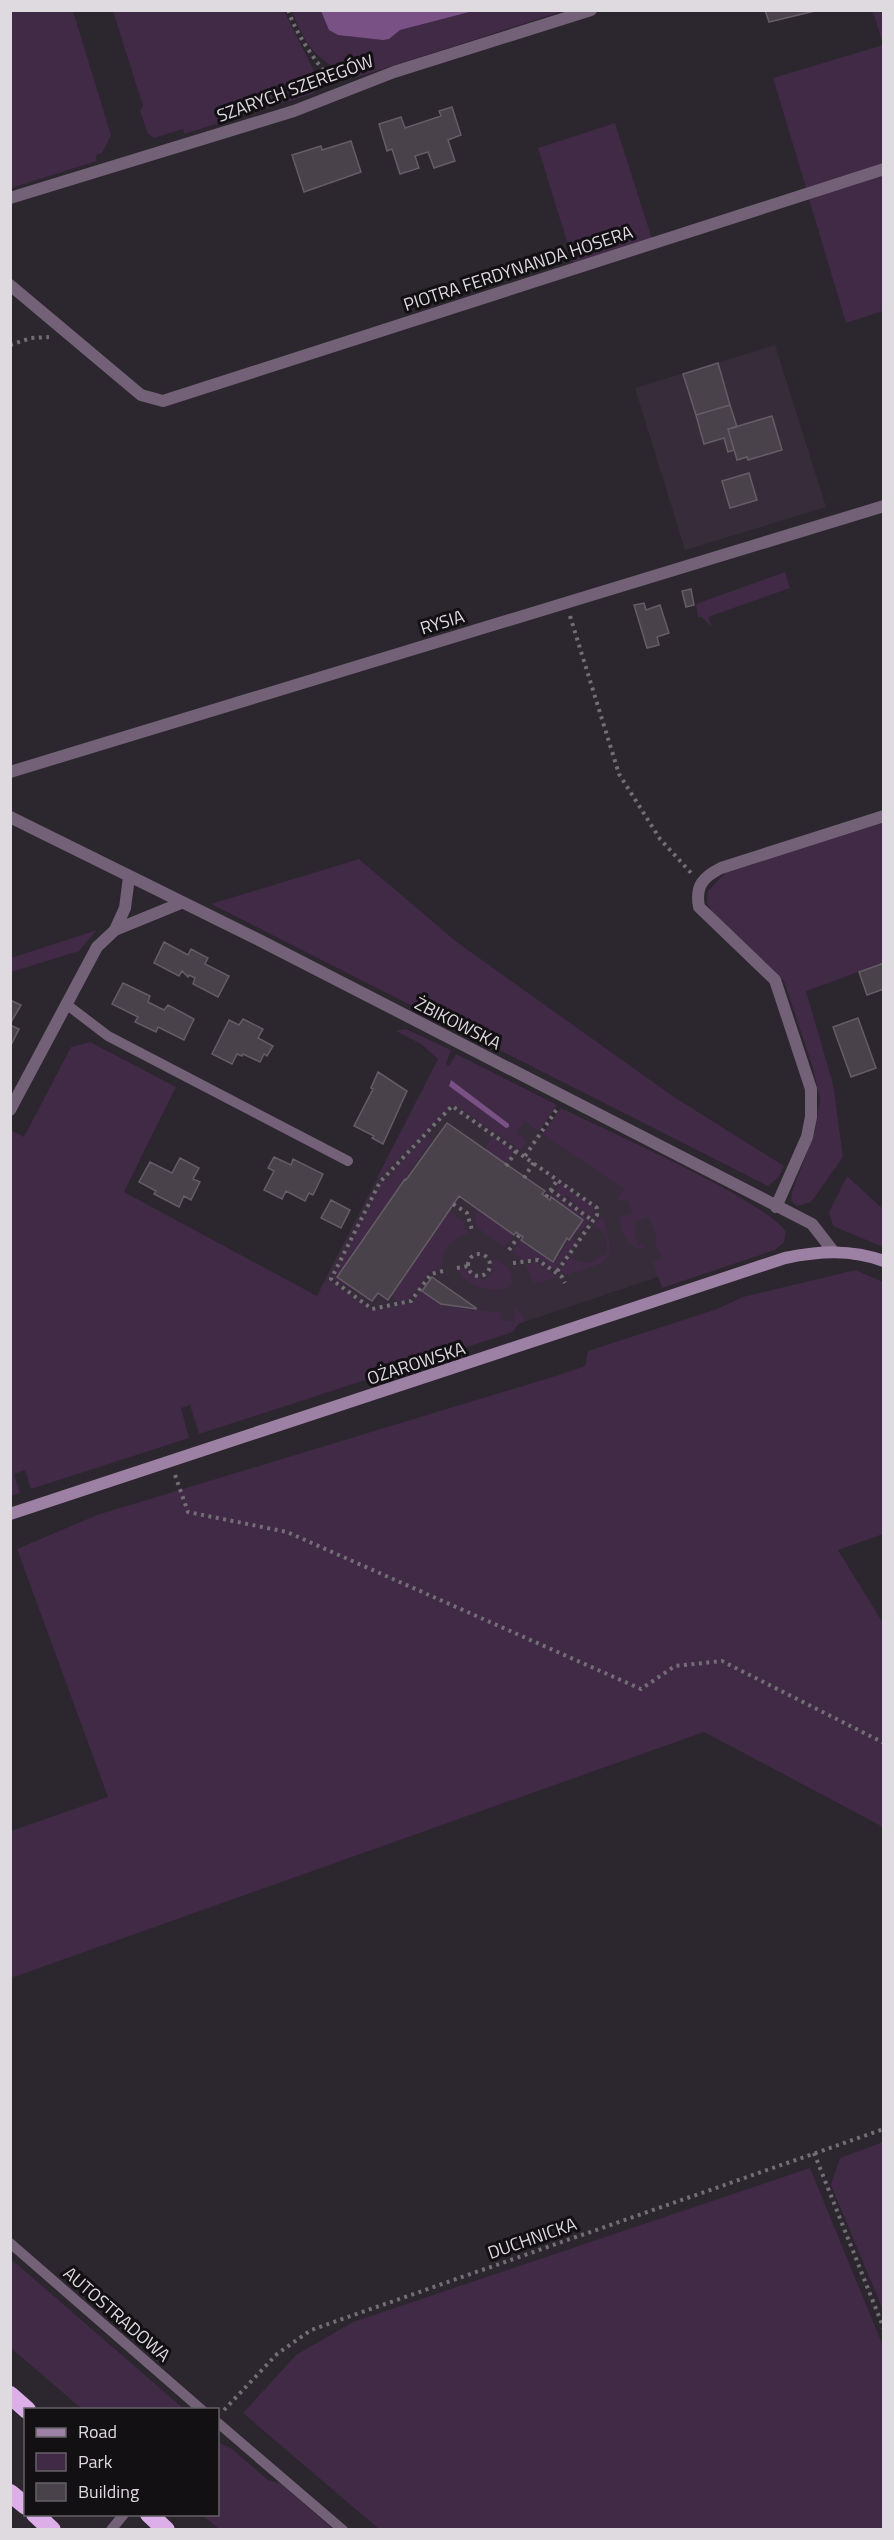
<svg xmlns="http://www.w3.org/2000/svg" width="894" height="2540" viewBox="0 0 894 2540" font-family="'Titillium Web',sans-serif">
	<style>
		.built { fill: #372d3a }
		.green { fill: #402a46 }
		.water { fill: #795185 }
		.building { fill: #49424b; stroke: #645d66; stroke-width: 1.5 }
		.lines { fill: none; stroke-linecap: round; stroke-linejoin: round }
		.path { stroke: #736e75; stroke-width: 4; stroke-dasharray: 3 4.5; stroke-linecap: butt }
		.service { stroke: #736178; stroke-width: 10 }
		.minor { stroke: #736178; stroke-width: 12 }
		.secondary { stroke: #9d81a5; stroke-width: 12 }
		.motorway { stroke: #dcafe8; stroke-width: 18 }
		.labels { text-anchor: middle; dominant-baseline: central; stroke-width: 6; stroke-linejoin: round; paint-order: stroke }
		.street-label { font-size: 18px; fill: #dedadf; stroke: #131014 }
	</style>
	<rect width="100%" height="100%" fill="#2c262e"/>
	<path class="built" d="M775 345 826 507 685 550 635 388Z
		M438 1059 542 1134 647 1204 671 1243 658 1277 518 1324 354 1316 317 1296Z"/>
	<path class="green" d="M11 10 73 11 111 135 102 153 96 155 97 161 11 188Z
		M113 11H284L318 79 315 93 184 134 183 129 154 138 148 134 140 111 143 106Z
		M292 11H563L358 77C320 65 305 47 292 11Z
		M873 11H883V163L806 188 773 78 883 45Z
		M615 123 652 239 574 264 538 148Z
		M883 174V311L846 323 809 199Z
		M785 572 790 588 708 617 712 628 702 617H698L696 604Z
		M883 823V963L806 991 833 1084 843 1157 811 1202 797 1206 791 1201 792 1192 815 1131 820 1099 813 1068 784 981 713 913 707 903 708 891 727 871Z
		M359 859 458 943 674 1097 784 1166 778 1178 768 1186 211 904Z
		M97 930 79 951 11 972V958Z
		M406 1029 451 1050 446 1064 449 1066 456 1054 557 1105 539 1132 524 1121 516 1133 527 1141 521 1151 456 1105H451L379 1179 377 1178 438 1059 421 1044 396 1031Z
		M90 1042 176 1087 124 1192 317 1296 374 1185 328 1280 373 1311 412 1303 421 1291 440 1304 501 1313 500 1320 514 1322 515 1308 522 1314 525 1321 518 1324 513 1332 199 1434 190 1405 181 1408 189 1438 31 1489 25 1470 14 1474 20 1493 11 1496V1130L24 1137 71 1047Z
		M561 1108C601 1128 769 1202 786 1232L784 1242 775 1250 662 1288 653 1262 662 1259 654 1240 657 1239 649 1217 634 1222 637 1232 634 1233 638 1246 645 1244 646 1246 642 1249C625 1247 623 1232 619 1217L632 1213 627 1199 616 1202 624 1189 542 1134Z
		M426 1136 432 1140 352 1253 354 1254 338 1277 350 1287 349 1289 333 1278 382 1183Z
		M493 1136 514 1151 505 1164 484 1149Z
		M847 1176 883 1209V1247L833 1226 829 1212Z
		M561 1184 594 1208 593 1218 570 1201 571 1199 568 1196 565 1198 556 1191Z
		M554 1194 590 1221 575 1235 573 1246 558 1268 554 1269 538 1258 522 1260 512 1252 521 1240 553 1263 583 1220 552 1198Z
		M475 1208 514 1235 505 1247 476 1227Z
		M449 1211 463 1221 468 1233C451 1239 441 1250 442 1269L430 1271 409 1300 397 1302 392 1295C413 1265 428 1241 449 1211Z
		M602 1216C618 1265 611 1260 566 1275L560 1271 572 1254V1258C587 1268 595 1260 607 1253L606 1235 593 1225Z
		M496 1259 510 1270 513 1282 506 1289C490 1292 465 1287 458 1270L466 1268 471 1276 485 1280 493 1272 492 1261Z
		M537 1263 557 1277V1278L534 1283 525 1264Z
		M855 1270 883 1282V1534L838 1550 883 1623V1827L704 1732 11 1978V1831L108 1797 17 1549 97 1515 559 1375 585 1366 588 1351 717 1309 743 1297Z
		M883 2142H884L883 2310 831 2185 840 2158Z
		M810 2168 883 2346V2527L876 2530 379 2529 243 2413 296 2355 353 2322Z
		M11 2259 184 2409H82L11 2348Z
		M218 2442 232 2449 268 2480 280 2483 333 2529H219L202 2515 218 2514Z"/>
	<path class="water" d="M321 11V10L473 11 400 30 389 39 383 40 338 35 329 30Z
		M451 1080 509 1124V1127L506 1128 449 1086Z"/>
	<path class="building" d="M765 10H819L769 22Z
		M452 107 461 135 448 140 455 161 434 168 428 152 415 156 419 168 400 174 392 149 387 151 379 124 401 117 405 128 441 116 439 111Z
		M351 141 361 172 304 192 292 155 321 146 322 150Z
		M718 363 730 405 696 415 683 374Z
		M730 405 737 427 728 429 734 450 728 452 724 438 704 444 696 415Z
		M772 416 782 450 748 460 747 457 737 460 728 429Z
		M749 473 757 500 730 508 722 481Z
		M691 589 694 605 686 607 682 591Z
		M644 603 646 610 660 605 669 633 657 637 659 645 647 648 634 605Z
		M164 942 188 955 191 949 208 958 205 964 229 976 218 997 193 984 195 978 189 975 188 977 182 971 179 976 154 963Z
		M884 963V989L867 995 859 972Z
		M123 983 150 996 148 1002 164 1010 168 1005 194 1019 184 1040 158 1027 156 1032 135 1022 138 1017 112 1004Z
		M10 1000 21 1005 10 1024Z
		M858 1018 876 1068 851 1077 833 1027Z
		M243 1019 263 1029 258 1038 273 1046 267 1056 264 1054 260 1062 243 1054 242 1056 237 1054 232 1064 212 1054 229 1020 239 1025Z
		M10 1025 19 1029 10 1047Z
		M378 1072 407 1091 383 1144 372 1138 374 1136 354 1126 373 1089 371 1088Z
		M447 1123 545 1191 542 1194 550 1200 551 1197 583 1220 569 1240 567 1238 553 1262 521 1240 523 1237 516 1232 514 1235 459 1196 388 1300 378 1293 372 1301 337 1277 405 1179 406 1180Z
		M274 1157 291 1165 293 1159 323 1174 313 1195 309 1193 305 1201 286 1191 282 1199 264 1190 274 1171 268 1168Z
		M180 1158 199 1168 193 1179 200 1182 191 1200 184 1196 179 1207 154 1194 156 1191 139 1182 150 1162 172 1173Z
		M331 1200 350 1210 341 1228 321 1218Z
		M432 1277 476 1308V1309L441 1304 422 1291Z"/>
	<g class="lines">
		<path class="path" d="M288 10C298 38 314 58 331 81
			M10 345 31 338 49 337
			M570 616 619 774 660 839 692 874
			M525 1156 557 1109
			M506 1166 517 1150
			M524 1178 534 1162
			M551 1190 593 1221
			M546 1197 558 1179
			M453 1204 467 1213 472 1230
			M509 1250 520 1234
			M468 1265a11 11 0 1 1 22 0a11 11 0 1 1-22 0Z
			M513 1263 538 1260 562 1277 565 1283
			M457 1268 468 1266
			M443 1271 431 1274 411 1301 372 1309 331 1279 380 1182 452 1106 597 1208V1215L556 1273
			M175 1475 188 1512 287 1532 641 1689 675 1666 722 1661 884 1743
			M814 2153 884 2329
			M224 2410 277 2354 311 2330 884 2129"/>
		<path class="service" d="M66 1004 108 1036 348 1161
			M10 2243 202 2410
			M218 2423 343 2530
			M111 2530 124 2514"/>
		<path class="minor" d="M10 198 294 111 394 72 591 10
			M10 285 141 395 163 401 884 169
			M10 772 884 506
			M10 817 261 941 812 1224 833 1251
			M115 930 125 908 129 877
			M10 1110 97 947 115 930 181 903
			M776 1207 807 1137 811 1117V1089L775 980 699 907C695 886 703 877 721 868L884 816"/>
		<path class="secondary" d="M10 1514 785 1258C820 1251 850 1249 884 1261"/>
		<path class="motorway" d="M10 2395 27 2410
			M10 2493 26 2506
			M35 2514 52 2530
			M149 2514 166 2530"/>
	</g>
	<g class="labels">
		<g class="street-label">
			<text transform="translate(295 88) rotate(-20)">SZARYCH SZEREGÓW</text>
			<text transform="translate(518 268) rotate(-18)">PIOTRA FERDYNANDA HOSERA</text>
			<text transform="translate(442 622) rotate(-17)">RYSIA</text>
			<text transform="translate(458 1023) rotate(27)">ŻBIKOWSKA</text>
			<text transform="translate(416 1363) rotate(-18)">OŻAROWSKA</text>
			<text transform="translate(532 2238) rotate(-19)">DUCHNICKA</text>
			<text transform="translate(117 2314) rotate(41)">AUTOSTRADOWA</text>
		</g>
	</g>
	<rect width="894" height="2540" fill="none" stroke="#dedadf" stroke-width="24"/>
	<rect x="24" y="2408" width="195" height="108" fill="#131014" stroke="#646165" stroke-width="1.5"/>
	<rect x="36" y="2428" width="30" height="9" fill="#9d81a5" stroke="#646165" stroke-width="1.5"/>
	<text x="78" y="2438" font-size="18" fill="#dedadf">Road</text>
	<rect x="36" y="2453" width="30" height="18" fill="#402a46" stroke="#646165" stroke-width="1.5"/>
	<text x="78" y="2468" font-size="18" fill="#dedadf">Park</text>
	<rect x="36" y="2483" width="30" height="18" fill="#49424b" stroke="#646165" stroke-width="1.5"/>
	<text x="78" y="2498" font-size="18" fill="#dedadf">Building</text>
</svg>
